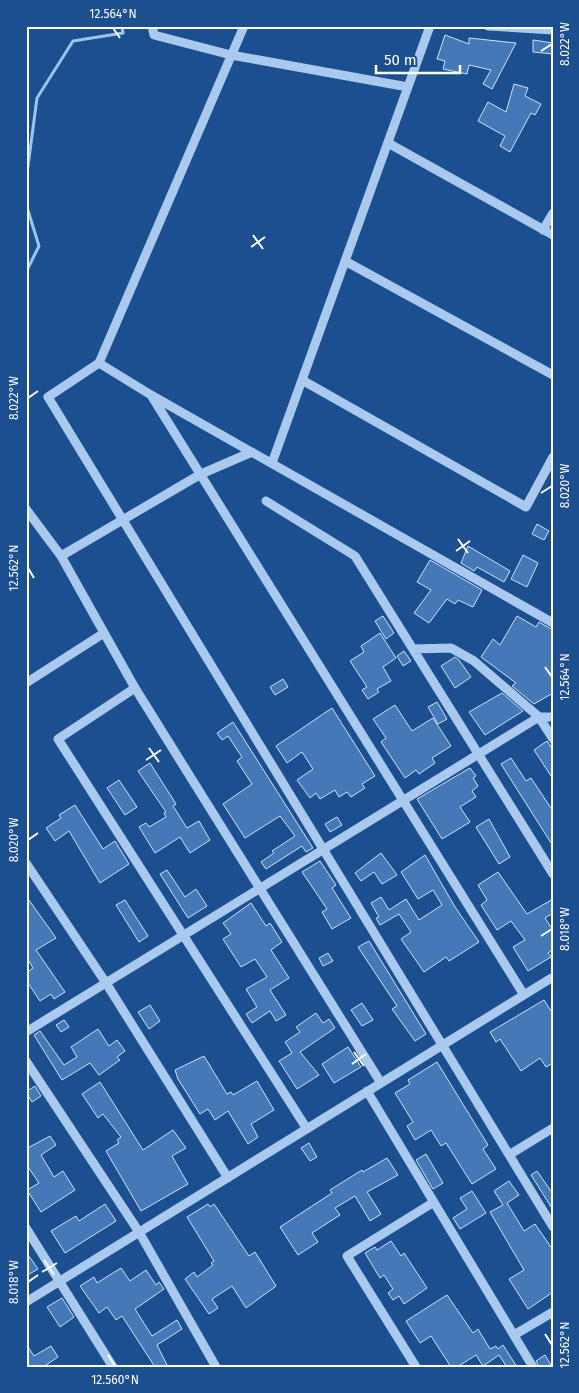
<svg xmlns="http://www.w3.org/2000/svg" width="579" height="1393" viewBox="0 0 579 1393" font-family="'Fira Sans',sans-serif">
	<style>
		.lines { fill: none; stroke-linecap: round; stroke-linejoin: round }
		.stream { stroke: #9cc4f0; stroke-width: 3 }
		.building { fill: #4478b7; stroke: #cfe3fa }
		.minor { stroke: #a9c9ee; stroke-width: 9 }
		.ticks { fill: none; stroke: #fff; stroke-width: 2 }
		.neatline { fill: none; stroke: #fff; stroke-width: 2 }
		.ticks-label { font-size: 12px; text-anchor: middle; fill: #fff }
	</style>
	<rect width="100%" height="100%" fill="#1b4f8f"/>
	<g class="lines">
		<path class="stream" d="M26 181 37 98 73 41 123 33 122 26
			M26 204 39 246 26 272"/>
	</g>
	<path class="building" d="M445 35 469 44V38L516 43 492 89 483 84 491 70 469 65 467 74 443 69 445 61 437 59Z
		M533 40 553 43V54L533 52Z
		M514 84 528 88 525 96 541 104 535 115 531 113 510 152 500 146 505 136 478 121 488 102 506 112Z
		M537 524 549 531 544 540 532 534Z
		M468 546 510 571 504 582 477 567 474 571 461 563Z
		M523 555 538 563 527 587 511 579Z
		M430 560 482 590 473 607 458 600 455 604 447 599 429 623 414 613 431 590 417 582Z
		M383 616 394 633 386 639 375 621Z
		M517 616 536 627 539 622 553 630V693L534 704 512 686 516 683 481 657 493 639 500 645Z
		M380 633 396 658 383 667 391 681 377 689 379 692 368 699 362 690 367 687 350 661 364 652 361 646Z
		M404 651 411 661 403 666 397 656Z
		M455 657 459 660 471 677 455 688 441 666Z
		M283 679 288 687 275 695 270 687Z
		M502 693 523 711 485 735 469 712Z
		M437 702 447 719 438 724 428 707Z
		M395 705 412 731 433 718 451 746 432 758 435 763 419 774 416 770 405 778 381 742 386 738 373 719Z
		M332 708 375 776 362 784 365 788 351 797 347 792 339 797 335 790 320 799 316 793 310 798 297 780 313 769 302 752 287 763 276 746Z
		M233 722 313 848 306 852 302 846 266 869 261 862 274 853 272 851 295 836 280 816 245 838 223 804 252 784 237 761 242 757 228 736 222 740 217 733Z
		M547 741 553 750V779L534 750Z
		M511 758 526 781 531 778 553 811V846L501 764Z
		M150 763 176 804 173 806 187 828 199 821 210 840 190 853 180 837 155 853 139 827 146 823 149 827 166 817 164 813 166 812 138 771Z
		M470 768 476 776 473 778 478 786 472 791 476 797 460 807 470 822 442 839 417 799Z
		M119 780 137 807 125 815 107 788Z
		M75 805 103 849 115 841 129 864 100 883 69 831 55 841 46 828 61 818 59 815Z
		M337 817 342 825 330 832 325 824Z
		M489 819 510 857 499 864 476 827Z
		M381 853 397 875 382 884 374 872 361 881 355 873Z
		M425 855 455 907 479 942 449 961 446 957 424 972 401 939 411 932 399 914 380 925 376 918 379 917 371 903 381 897 389 910 406 899 419 920 442 905 433 890 418 899 401 872Z
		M320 861 336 885 332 888 351 918 332 929 322 912 327 909 302 872Z
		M167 870 185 897 196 889 207 906 188 918 160 874Z
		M498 872 527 914 553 899V913L545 918 553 930V949L548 953 551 957 528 971 513 947 525 940 511 921 497 930 481 905 487 900 478 885Z
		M26 896 56 938 36 950 65 992 54 999 51 994 40 1001 26 980V973L33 968 26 956Z
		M125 900 148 936 139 942 116 905Z
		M251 903 266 926 270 923 282 942 271 950 289 978 270 990 286 1015 276 1021 270 1011 252 1023 246 1014 257 1007 246 989 267 977 255 959 241 967 223 939 231 934 223 923Z
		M369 941 426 1034 415 1041 392 1009 397 1006 358 947Z
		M328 953 333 961 323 966 319 958Z
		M544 1000 553 1014V1063L546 1067 540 1058 521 1071 500 1039 496 1042 490 1032Z
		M362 1003 373 1020 362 1026 351 1010Z
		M150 1005 160 1021 149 1029 138 1012Z
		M316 1013 323 1023 329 1019 335 1028 300 1052 319 1075 297 1089 279 1061 292 1053 285 1042 300 1032 296 1027Z
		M64 1020 69 1027 61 1032 56 1025Z
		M98 1029 109 1046 117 1040 125 1051 117 1057 120 1060 99 1075 90 1063 62 1080 34 1035 40 1031 64 1065 77 1057 71 1047Z
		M348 1047 361 1067 334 1083 322 1064Z
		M204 1056 227 1094 231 1092 233 1095 257 1081 274 1110 251 1124 258 1137 248 1144 228 1111 215 1120 208 1109 200 1114 178 1079 175 1070Z
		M437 1062 488 1145 483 1149 496 1169 472 1184 446 1143 441 1146 431 1130 415 1140 407 1126 413 1122 395 1093 410 1084 408 1080Z
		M100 1082 143 1150 173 1130 186 1148 172 1156 188 1184 141 1211 106 1151 119 1143 117 1140 121 1137 103 1114 98 1118 82 1094Z
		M35 1086 41 1096 32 1102 26 1092Z
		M50 1136 56 1145 41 1155 54 1177 63 1171 75 1190 41 1212 27 1190 39 1183 26 1164V1149Z
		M309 1143 317 1157 310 1161 301 1148Z
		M426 1154 443 1183 433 1189 416 1160Z
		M387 1158 398 1175 367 1192 381 1214 370 1221 355 1196 335 1208 340 1215 312 1233 318 1242 298 1255 280 1227 332 1193 330 1190 362 1170 363 1172Z
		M537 1171 553 1194V1210L531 1175Z
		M509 1181 519 1195 507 1203 524 1231 535 1224 553 1250V1292L528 1309 509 1279 524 1270 490 1212 503 1205 494 1191Z
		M472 1191 486 1213 460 1229 453 1218 467 1209 460 1198Z
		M105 1204 116 1221 65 1253 51 1231 76 1216 79 1221Z
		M208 1204 210 1207 214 1204 249 1256 255 1252 276 1286 246 1308 232 1286 212 1299 218 1308 209 1314 185 1279 194 1272 197 1277 213 1265 211 1263 214 1261 187 1217Z
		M391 1241 401 1256 404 1253 427 1288 404 1304 399 1296 393 1300 388 1293 393 1289 384 1275 380 1278 365 1253 375 1247 377 1250Z
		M26 1252 38 1269 26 1276Z
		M121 1268 130 1281 146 1270 156 1285 159 1282 164 1289 135 1309 152 1336 177 1320 182 1329 157 1345 168 1367H155L122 1316 116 1320 107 1307 99 1313 80 1286 94 1277 97 1283Z
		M447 1295 473 1333 478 1329 490 1349 496 1346 498 1349 503 1345 517 1367H507L499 1355 483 1366 476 1355 457 1367H451L431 1336 420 1343 406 1321Z
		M62 1298 74 1317 60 1327 47 1307Z
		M26 1344 34 1356 51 1346 58 1357 43 1367H26Z
		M545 1355 552 1367H539L536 1361Z"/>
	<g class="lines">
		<path class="minor" d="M152 26 154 35 231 55 408 87
			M244 26 99 363 48 397 553 1227
			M488 26 553 30
			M388 143 553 235
			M543 230 553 213
			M345 261 553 375
			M99 363 151 395 553 623
			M302 380 526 507 553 457
			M151 395 524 995
			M272 463 430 26
			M266 501 355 556 553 874
			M26 509 61 556 135 688 381 1083
			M61 556 201 474 252 452
			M413 649 451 648 474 661 539 717H553
			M26 683 104 633
			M135 688 58 739 307 1129
			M26 863 106 983 228 1178
			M26 1032 539 717 553 739
			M26 1061 139 1232 216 1367
			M367 1091 533 1367
			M509 1155 553 1128
			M26 1228 113 1367
			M26 1302 553 977
			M514 1335 553 1312
			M416 1367 347 1256 434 1202"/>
	</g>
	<path class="ticks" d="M113 28 120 38M541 51 552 44M253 235 263 249M251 247 265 237M28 398 38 391M541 493 552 486M458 539 468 553M456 551 470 541M28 568 34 578M545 667 552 677M149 748 159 762M146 760 161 750M28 840 38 833M541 936 552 929M354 1052 364 1066M352 1064 366 1054M44 1260 54 1275M42 1272 57 1263M28 1282 38 1275M545 1334 552 1345M108 1355 115 1366"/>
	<rect width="579" height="1393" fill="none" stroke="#1b4f8f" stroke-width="55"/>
	<path d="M376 65v8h84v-8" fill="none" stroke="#ffffff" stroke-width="2.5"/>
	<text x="384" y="65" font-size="15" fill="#ffffff" stroke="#1b4f8f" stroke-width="4" paint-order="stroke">50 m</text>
	<rect x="28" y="28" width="524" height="1338" class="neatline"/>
	<g class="ticks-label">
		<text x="113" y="18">12.564°N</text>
		<text transform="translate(565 44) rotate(-90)" y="4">8.022°W</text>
		<text transform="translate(14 398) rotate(-90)" y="4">8.022°W</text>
		<text transform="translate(565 486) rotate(-90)" y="4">8.020°W</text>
		<text transform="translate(14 568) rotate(-90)" y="4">12.562°N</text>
		<text transform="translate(565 677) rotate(-90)" y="4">12.564°N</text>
		<text transform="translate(14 840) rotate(-90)" y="4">8.020°W</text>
		<text transform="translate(565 929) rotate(-90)" y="4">8.018°W</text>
		<text transform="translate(14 1282) rotate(-90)" y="4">8.018°W</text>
		<text transform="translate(565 1345) rotate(-90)" y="4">12.562°N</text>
		<text x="115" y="1384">12.560°N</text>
	</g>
</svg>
